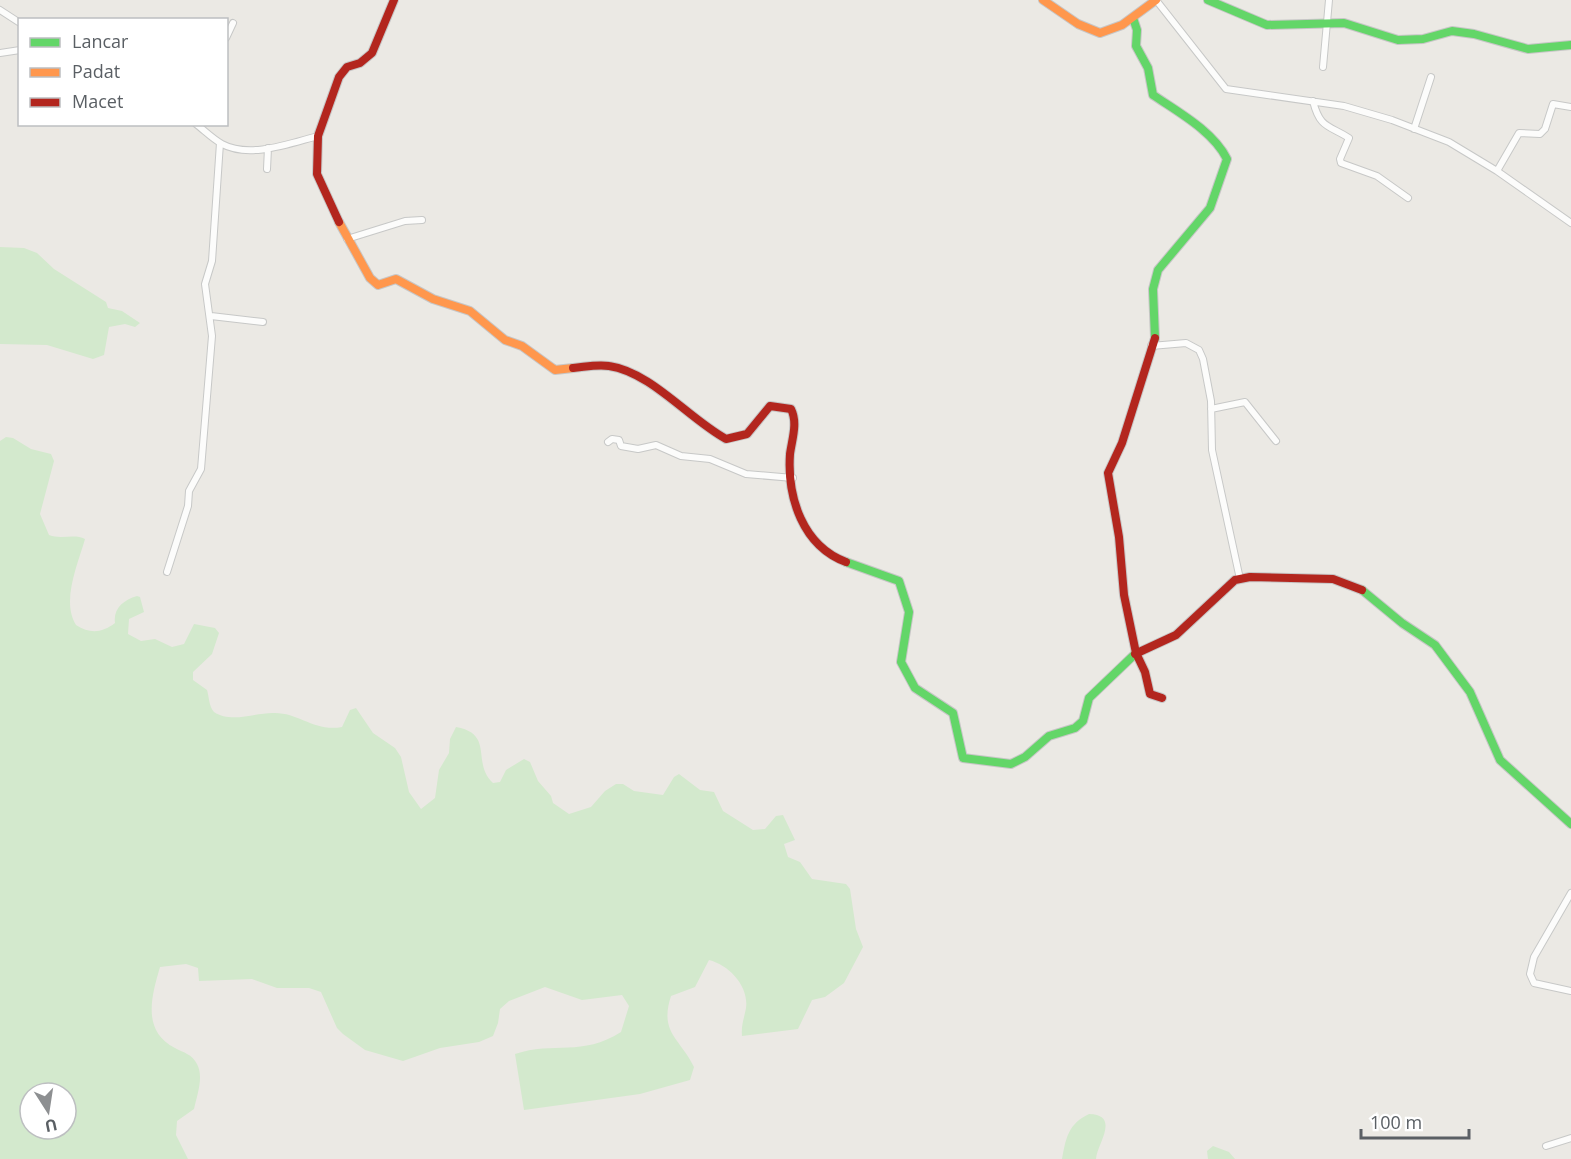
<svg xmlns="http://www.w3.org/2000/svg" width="1571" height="1159" viewBox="0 0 1571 1159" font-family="'Open Sans',sans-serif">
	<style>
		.green { fill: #d3e9cd; fill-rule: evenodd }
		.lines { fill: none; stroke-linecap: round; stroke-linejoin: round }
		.street-casing { stroke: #c7c8c7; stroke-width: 8 }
		.fast-casing { stroke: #c7c6c6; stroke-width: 10 }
		.slow-casing { stroke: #c7c6c6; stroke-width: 10 }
		.jam-casing { stroke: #c7c6c6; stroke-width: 10 }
		.street { stroke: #fcfcfb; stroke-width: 6 }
		.fast { stroke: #63d668; stroke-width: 8 }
		.slow { stroke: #ff974d; stroke-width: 8 }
		.jam { stroke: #b3261e; stroke-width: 8 }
	</style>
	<rect width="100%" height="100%" fill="#ebe9e4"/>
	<path class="green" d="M0 247 24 248 37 253 54 269 106 302 108 308 122 311 140 323 135 327 125 324 109 327 104 355 93 359 47 345 0 344Z
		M6 437 13 438 31 449 51 454 54 461 40 514 49 535C62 540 74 533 85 539 78 564 61 601 76 625 90 634 102 633 115 623 113 609 123 600 137 596L140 597 144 612 129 619 128 634 141 641 155 639 172 647 184 644 194 624 215 628 219 633 212 654 193 672V680L207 690C209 696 209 707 214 712 232 724 256 712 275 713 299 713 315 732 342 727L350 710 356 708 373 733 395 748 401 757 409 792 421 809 435 798 439 770 449 753 450 739 456 727C495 734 471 763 493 783L500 782 506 770 524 759 530 762 538 781 551 796 553 803 569 814 591 807 605 791 616 784H623L634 791 663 795 674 777 679 774 700 790 714 792 723 811 753 830 765 829 776 816 783 815 795 840 784 844 788 857 800 862 812 879 846 884 850 889 856 929 863 947 844 983 825 997 812 1000 798 1029 742 1036C741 1025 744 1019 746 1008 749 986 729 965 709 960L695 987 671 996C659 1033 680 1038 694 1067L690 1080 640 1094 524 1110 515 1054C554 1041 582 1057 621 1032L629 1006 622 995 582 1000 545 987 509 1001 500 1009 498 1023 493 1036 479 1042 440 1048 403 1061 365 1050 343 1034 337 1028 321 992 309 988H277L252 979 199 981 198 968 186 964 160 967C151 998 142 1031 175 1048 184 1053 192 1054 197 1064 204 1077 197 1095 194 1109L177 1121 176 1135 188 1159H0V441ZM30 1093H66V1129H30Z
		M1089 1114C1121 1115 1097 1144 1096 1159H1062C1066 1138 1068 1124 1089 1114Z
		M1213 1146 1229 1152 1235 1159H1208L1207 1151Z"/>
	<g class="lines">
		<g class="street-casing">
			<path id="street" d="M1156 0 1226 89 1344 106 1392 120 1449 142 1497 171 1571 223
				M0 10 20 23
				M226 38 233 23
				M0 53 20 50
				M1323 67 1329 0
				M1313 101C1320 129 1329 125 1349 138L1340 159 1341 163 1377 176 1408 198
				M196 124C205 131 213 139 222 144 250 159 291 143 318 136
				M1414 129 1431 77
				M267 169 268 148
				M1497 171 1519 133 1540 134 1545 129 1553 104 1571 107
				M347 239 405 221 422 220
				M211 316 263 322
				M1151 346 1186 343 1199 350 1203 359 1211 401 1212 450 1240 579
				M1211 409 1245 402 1276 441
				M608 442 612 439 619 440 621 446 638 449 656 445 681 456 710 459 746 474 793 478
				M167 572 188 506 189 491 201 469 212 336 205 284 212 261 220 143
				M1571 893 1534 957 1530 974 1534 983 1571 991
				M1546 1146 1571 1138"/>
		</g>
		<g class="fast-casing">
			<path id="fast" d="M1208 0 1267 25 1344 23 1398 40 1423 39 1452 31 1474 34 1528 49 1571 45
				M1133 18 1137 30 1136 46 1148 68 1153 95C1178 112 1213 131 1227 159L1210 208 1158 270 1153 289 1155 338
				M846 562 899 581 909 612 901 662 915 688 953 713 963 758 1011 764 1025 757 1049 736 1075 728 1083 721 1089 698 1135 654
				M1362 590 1402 623 1435 645 1470 692 1500 760 1571 824"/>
		</g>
		<g class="slow-casing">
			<path id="slow" d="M1043 0 1078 24 1100 33 1122 25 1156 0
				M339 222 370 278 378 285 396 279 433 299 470 311 505 340 522 346 555 370 573 368"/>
		</g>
		<g class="jam-casing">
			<path id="jam" d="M339 222 317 174 318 136 339 77 347 67 360 63 372 53 394 0
				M1155 338 1122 443 1108 473 1119 537 1124 595 1136 653 1145 672 1150 694 1162 698
				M573 368C585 367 597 364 609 366 651 372 689 419 726 439L747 434 770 406 791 409C798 423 792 439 790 454 787 498 803 546 846 562
				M1135 654 1176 635 1235 580 1250 577 1333 579 1362 590"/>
		</g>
		<use href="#street" class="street"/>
		<use href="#fast" class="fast"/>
		<use href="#slow" class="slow"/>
		<use href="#jam" class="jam"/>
	</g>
	<rect x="18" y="18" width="210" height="108" fill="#ffffff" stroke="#bdbfc1" stroke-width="1.5"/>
	<rect x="30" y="38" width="30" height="9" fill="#63d668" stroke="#bdbfc1" stroke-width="1.5"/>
	<text x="72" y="48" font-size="18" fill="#5a5f64">Lancar</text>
	<rect x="30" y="68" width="30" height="9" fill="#ff974d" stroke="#bdbfc1" stroke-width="1.5"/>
	<text x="72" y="78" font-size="18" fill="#5a5f64">Padat</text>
	<rect x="30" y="98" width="30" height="9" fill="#b3261e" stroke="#bdbfc1" stroke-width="1.5"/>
	<text x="72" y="108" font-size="18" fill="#5a5f64">Macet</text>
	<g transform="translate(48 1111) rotate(168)"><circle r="28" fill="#ffffff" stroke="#bdbfc1" stroke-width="1.5"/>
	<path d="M0-4.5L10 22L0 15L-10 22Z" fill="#8d8f91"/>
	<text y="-9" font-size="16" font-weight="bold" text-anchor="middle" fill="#5a5f64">U</text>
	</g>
	<path d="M1361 1129v9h108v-9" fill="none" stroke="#5a5f64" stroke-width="3"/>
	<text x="1370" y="1129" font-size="18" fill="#5a5f64" stroke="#ffffff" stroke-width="4.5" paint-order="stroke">100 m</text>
</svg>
